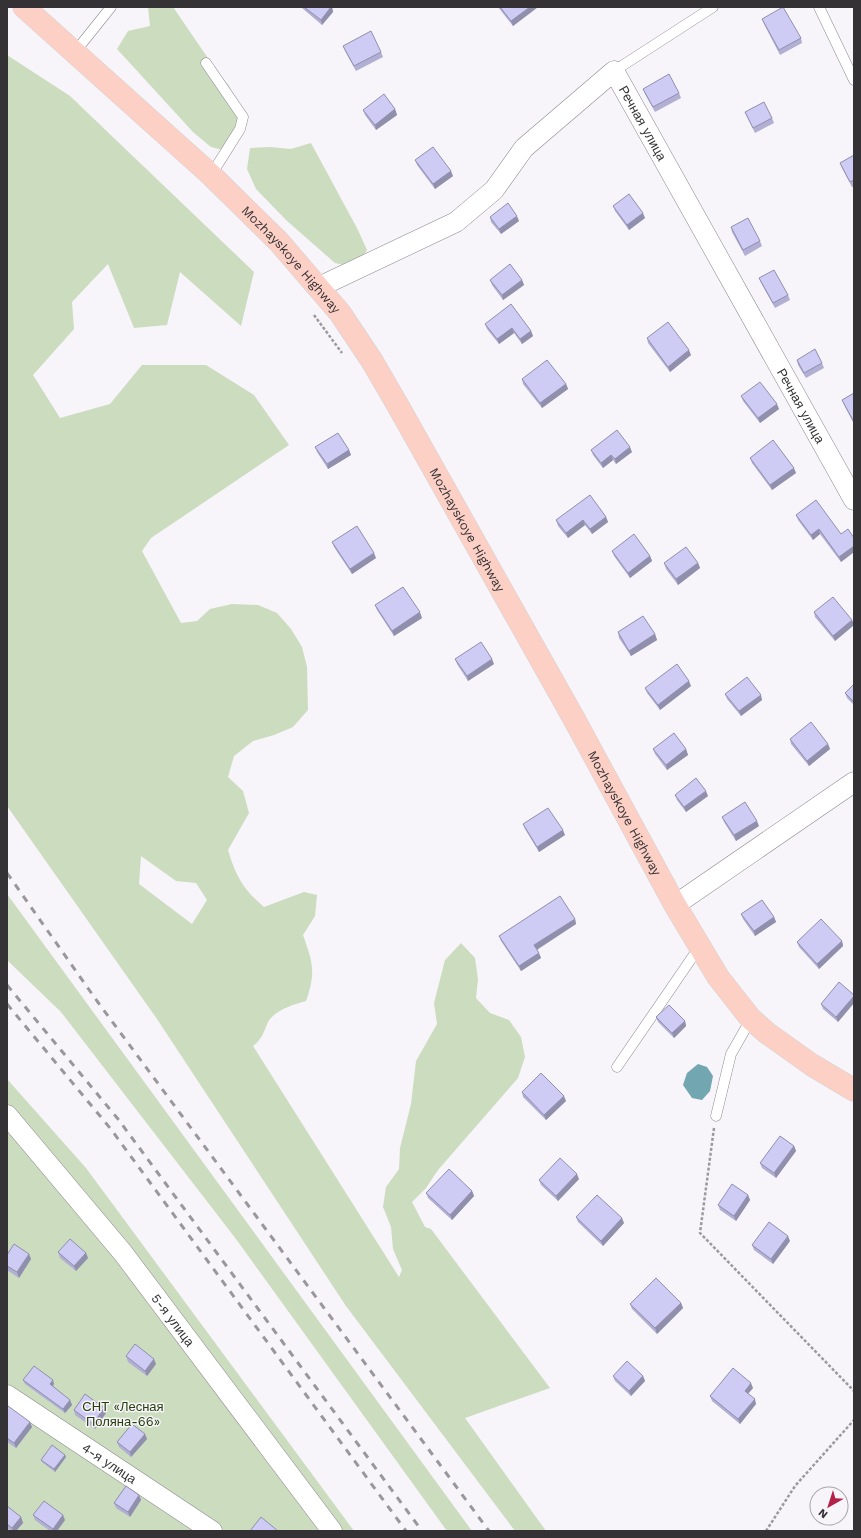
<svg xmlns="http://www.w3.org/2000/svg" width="861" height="1538" viewBox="0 0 861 1538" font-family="'Work Sans',sans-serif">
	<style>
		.green { fill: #cbdcbf; fill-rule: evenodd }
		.water { fill: #72a6b0 }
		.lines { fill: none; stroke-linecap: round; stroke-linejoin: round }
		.lane-casing { stroke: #8b888e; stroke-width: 11 }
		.street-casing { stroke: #8b888e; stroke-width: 21 }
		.primary-casing { stroke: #d2d2d3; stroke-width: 23 }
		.path { stroke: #9c999e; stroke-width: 2.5; stroke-dasharray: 3 2; stroke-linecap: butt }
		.lane { stroke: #fff; stroke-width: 10 }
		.street { stroke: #fff; stroke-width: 20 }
		.primary { stroke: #fdd0c6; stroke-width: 22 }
		.rail { stroke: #9a979c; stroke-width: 3; stroke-dasharray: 7 7; stroke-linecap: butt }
		.wall { fill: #b1afd3 }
		.shaded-wall { fill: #908fac }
		.building { fill: #ceccf5; stroke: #908fac }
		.labels { text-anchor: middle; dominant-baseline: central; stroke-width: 3; stroke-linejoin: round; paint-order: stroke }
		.street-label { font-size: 13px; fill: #343235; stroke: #f7f4fa }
		.park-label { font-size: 13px; fill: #254009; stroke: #f7f4fa }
	</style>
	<rect width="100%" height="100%" fill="#f7f4fa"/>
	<path class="green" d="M148 7H173L216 70 229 86 238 104 240 125 231 152 211 147 193 132 117 49 128 31 150 26Z
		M7 55 70 96 254 272 241 326 180 272 167 325 134 328 108 264 72 302 74 329 33 375 60 418 110 404 142 365H206L254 395 289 445 151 538 142 551 181 623 197 621 210 609 232 604 258 605 277 613 291 629 302 647 307 667 308 710 293 727 274 735 253 741 234 756 228 777 243 791 249 813 228 850C236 876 242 888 264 907L304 892 317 895 315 916 303 935C313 963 316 973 306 1001 293 1005 276 1009 268 1022 263 1033 263 1038 253 1046L399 1277 402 1270 393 1249 391 1227 383 1207 386 1187 399 1169 400 1148 411 1104 416 1061 437 1024 434 1003 445 960 461 943 475 958 478 979 476 998 490 1013 509 1020 521 1037 525 1057 518 1078 438 1170 426 1188 412 1202 425 1227 431 1229 550 1388 465 1418 546 1531H515L346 1306 157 1019 7 806ZM141 856 176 881 196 883 207 900 192 924 139 884Z
		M311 143 358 230 367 250 357 268 335 263 286 220 256 189 247 169 250 148 270 147 291 149Z
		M7 894 472 1531H447L236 1239 61 1012 7 960Z
		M7 1079 86 1168 354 1531H7Z"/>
	<path class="water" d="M698 1064 707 1067 713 1076 710 1091 702 1100 692 1098 683 1085 687 1073Z"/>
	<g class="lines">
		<g class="lane-casing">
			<path id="lane" d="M819 7 854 80
				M75 52 111 7
				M206 63 243 117 240 129 211 175
				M614 71 713 7
				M617 1067 700 946
				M716 1116 731 1054 751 1019"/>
		</g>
		<g class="street-casing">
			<g id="street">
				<path id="s1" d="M319 287 456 222 494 190 524 148 614 71 854 500"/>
				<path d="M675 905 854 782"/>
				<path id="s2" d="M7 1115 123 1253 332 1531"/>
				<path id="s3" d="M7 1395 212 1531"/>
			</g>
		</g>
		<g class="primary-casing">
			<g id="primary">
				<path id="s4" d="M24 7 211 175 279 242 340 313 372 361 397 404 573 717 675 905 718 977 751 1019 767 1033 812 1065 854 1090"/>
			</g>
		</g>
		<path class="path" d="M314 315 342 353
			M714 1128 700 1233 854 1391
			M766 1531 795 1486 854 1420"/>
		<use href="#lane" class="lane"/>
		<use href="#street" class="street"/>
		<use href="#primary" class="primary"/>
		<path class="rail" d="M7 873 97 1001 489 1531
			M7 985 118 1119 422 1531
			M7 1004 110 1128 406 1531"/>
	</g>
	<path class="wall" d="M301 7H332L333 12 322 25 302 8Z
		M498 7H538L513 26Z
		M762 19 801 38 802 43 780 55 764 24Z
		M343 46 381 52 383 57 356 71 345 51Z
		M643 89 679 93 681 98 655 112 645 94Z
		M395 109 397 115 376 130 365 115 363 110Z
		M745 112 772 118 774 123 755 133 747 117Z
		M854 155V187H852L842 168 840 163Z
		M415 160 453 176 435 189 417 165Z
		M613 206 645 218 629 230 615 211Z
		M490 217 519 221 501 234 491 222Z
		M731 227 760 241 762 246 745 256 732 232Z
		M759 278 788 295 790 300 775 308 761 283Z
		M490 280H522L524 285 503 300 492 285Z
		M485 324 531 331 533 336 522 344 514 333 499 344 487 329Z
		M647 338 691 355 670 372 648 343Z
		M797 360 822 363 824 368 806 378 798 365Z
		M522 379 566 384 568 389 542 408 523 384Z
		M854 393V424L844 405 842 400Z
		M741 396 779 409 760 423 743 401Z
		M315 447 349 450 351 455 328 469 317 452Z
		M591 450 632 452 616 464 613 460 603 468 593 455Z
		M750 458 796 473 772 490 752 463Z
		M796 515 841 534 854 538V552L841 562 820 534 813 540 798 520Z
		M606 517 608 522 592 534 585 525 568 538 558 526 556 520Z
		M332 542 376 558 352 574 334 547Z
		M612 551 650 556 652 561 630 578 614 556Z
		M664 563H698L700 568 678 585 666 569Z
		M375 605 422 618 394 636 377 610Z
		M814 612 852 620 854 625 835 641 815 617Z
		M618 632 655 634 657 640 631 656 619 638Z
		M455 659 494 664 468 681 457 664Z
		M854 684V705L847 698 845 693Z
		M691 686 660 710 647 693 645 688Z
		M725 694 762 700 741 716 727 699Z
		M790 739 828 744 830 749 809 766 791 744Z
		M653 749H686L688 755 667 770 655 754Z
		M675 795 708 796 686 812 677 800Z
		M722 817 759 826 736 841 724 822Z
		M523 824 565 835 539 852 525 829Z
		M741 914 774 917 776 922 755 936 743 919Z
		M575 919 576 924 537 950 541 958 521 971 501 941 499 936Z
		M842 941 843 946 819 969 799 947 797 942Z
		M854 995V1003L838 1022 823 1009 821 1004Z
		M656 1017 685 1021 686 1026 674 1038 658 1022Z
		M522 1092 566 1101 546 1120 523 1097Z
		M794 1146 796 1151 776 1178 762 1168 760 1163Z
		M579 1179 558 1201 541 1185 539 1180Z
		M472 1191 474 1196 452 1220 428 1198 426 1193Z
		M748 1195 750 1200 736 1221 720 1210 718 1205Z
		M576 1217 624 1223 603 1246 578 1222Z
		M790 1241 773 1264 754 1250 752 1245Z
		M58 1252 88 1258 76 1271 60 1258Z
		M29 1254 31 1259 19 1278 7 1270V1255Z
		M681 1303 683 1308 657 1334 632 1309 630 1304Z
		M126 1356 156 1364 147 1376 128 1362Z
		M613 1376H643L645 1381 631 1396 615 1381Z
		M23 1380 54 1384 53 1386 70 1400 72 1405 65 1413 25 1384Z
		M753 1388 748 1394 756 1404 740 1424 712 1401 710 1396Z
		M7 1407 32 1427 16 1448 7 1442Z
		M104 1408 106 1413 95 1429 75 1415 74 1410Z
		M147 1439 131 1457 119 1447 117 1442Z
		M66 1457 55 1472 42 1462 41 1460Z
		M139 1495 141 1500 130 1517 116 1508 114 1503Z
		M7 1506 21 1517 23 1523 16 1531H11L7 1528Z
		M33 1515 65 1520 57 1531H50L35 1520Z"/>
	<path class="shaded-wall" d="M331 7H332L333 12 322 25 321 20Z
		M530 7H538L513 26 511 21Z
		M395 109 397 115 376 130 375 125Z
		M451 171 453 176 435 189 433 184Z
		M643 213 645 218 629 230 627 225Z
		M517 216 519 221 501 234 499 229Z
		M522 280 524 285 503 300 502 295Z
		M512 328 514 333 499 344 497 339Z
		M531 331 533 336 522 344 520 339Z
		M689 350 691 355 670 372 668 367Z
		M566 384 568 389 542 408 540 403Z
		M777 404 779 409 760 423 758 418Z
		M630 447 632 452 616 464 615 459Z
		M349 450 351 455 328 469 327 464Z
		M611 455 613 460 603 468 601 463Z
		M794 468 796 473 772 490 770 485Z
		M606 517 608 522 592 534 590 529Z
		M583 520 585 525 568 538 566 533Z
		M819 529 820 534 813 540 811 535Z
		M854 546V552L841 562 839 557Z
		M374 553 376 558 352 574 350 569Z
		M650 556 652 561 630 578 628 573Z
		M698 563 700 568 678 585 676 579Z
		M420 612 422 618 394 636 392 631Z
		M852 620 854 625 835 641 833 636Z
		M655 634 657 640 631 656 629 651Z
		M492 659 494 664 468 681 467 676Z
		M689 681 691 686 660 710 658 705Z
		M761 695 762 700 741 716 739 711Z
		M828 744 830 749 809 766 807 761Z
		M686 749 688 755 667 770 666 765Z
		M706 791 708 796 686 812 684 807Z
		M757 821 759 826 736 841 734 835Z
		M563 830 565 835 539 852 537 847Z
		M774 917 776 922 755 936 754 931Z
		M575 919 576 924 536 950 534 945Z
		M842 941 843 946 819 969 817 964Z
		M539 953 541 958 521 971 519 966Z
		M854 996V1003L838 1022 836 1017Z
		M685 1021 686 1026 674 1038 672 1033Z
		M564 1096 566 1101 546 1120 544 1115Z
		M794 1146 796 1151 776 1178 774 1173Z
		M577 1174 579 1179 558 1201 556 1196Z
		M472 1191 474 1196 452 1220 450 1215Z
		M748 1195 750 1200 736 1221 734 1216Z
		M622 1218 624 1223 603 1246 601 1241Z
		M788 1236 790 1241 773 1264 771 1259Z
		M86 1253 88 1258 76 1271 74 1266Z
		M29 1254 31 1259 19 1278 17 1272Z
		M681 1303 683 1308 657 1334 655 1328Z
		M154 1359 156 1364 147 1376 145 1371Z
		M643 1376 645 1381 631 1396 629 1391Z
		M53 1380 54 1384 51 1388 50 1384Z
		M751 1383 753 1388 746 1396 745 1391Z
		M755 1399 756 1404 740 1424 738 1419Z
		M70 1400 72 1405 65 1413 63 1409Z
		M104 1408 106 1413 95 1429 93 1424Z
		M30 1422 32 1427 16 1448 14 1443Z
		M145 1434 147 1439 131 1457 130 1452Z
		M65 1455 66 1457 55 1472 54 1469Z
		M139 1495 141 1500 130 1517 128 1512Z
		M63 1515 65 1520 57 1531H53V1529Z
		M21 1517 23 1523 16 1531H13L12 1528Z"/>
	<path class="building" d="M304 7H331L321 20Z
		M500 7H530L511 21Z
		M783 7 801 38 779 50 762 19Z
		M371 31 381 52 354 66 343 46Z
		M669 74 679 93 653 107 643 89Z
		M384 94 395 109 375 125 363 110Z
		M764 102 772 118 753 128 745 112Z
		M433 147 451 171 433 184 415 160Z
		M854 155V180L850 182 840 163Z
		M629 194 643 213 627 225 613 206Z
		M508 203 517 216 499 229 490 217Z
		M748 218 760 241 743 250 731 227Z
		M510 264 522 280 502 295 490 280Z
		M774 270 788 295 773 303 759 278Z
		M511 304 531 331 520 339 512 328 497 339 485 324Z
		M668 322 689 350 668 367 647 338Z
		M815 349 822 363 804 373 797 360Z
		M547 360 566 384 540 403 522 379Z
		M760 382 777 404 758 418 741 396Z
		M854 393V422L842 400Z
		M617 430 630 447 615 459 611 455 601 463 591 450Z
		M338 433 349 450 327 464 315 447Z
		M773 440 794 468 770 485 750 458Z
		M590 495 606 517 590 529 583 520 566 533 556 520Z
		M816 500 841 534 848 529 854 538V546L839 557 819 529 811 535 796 515Z
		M357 526 374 553 350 569 332 542Z
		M634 534 650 556 628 573 612 551Z
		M686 547 698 563 676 579 664 563Z
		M403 587 420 612 392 631 375 605Z
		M833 597 852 620 833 636 814 612Z
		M643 616 655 634 629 651 618 632Z
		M481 642 492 659 467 676 455 659Z
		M677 664 689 681 658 705 645 688Z
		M747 677 761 695 739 711 725 694Z
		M854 684V702L845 693Z
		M811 722 828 744 807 761 790 739Z
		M674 733 686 749 666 765 653 749Z
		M696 778 706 791 684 807 675 795Z
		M745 802 757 821 734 835 722 817Z
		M548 808 563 830 537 847 523 824Z
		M560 896 575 919 534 945 539 953 519 966 499 936Z
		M762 900 774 917 754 931 741 914Z
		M821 919 842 941 817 964 797 942Z
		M839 982 854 995V996L836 1017 821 1004Z
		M669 1005 685 1021 672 1033 656 1017Z
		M541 1073 564 1096 544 1115 522 1092Z
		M780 1136 794 1146 774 1173 760 1163Z
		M560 1158 577 1174 556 1196 539 1180Z
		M449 1169 472 1191 450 1215 426 1193Z
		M732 1184 748 1195 734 1216 718 1205Z
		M597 1195 622 1218 601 1241 576 1217Z
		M769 1222 788 1236 771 1259 752 1245Z
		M70 1239 86 1253 74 1266 58 1252Z
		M14 1244 29 1254 17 1272 7 1266V1255Z
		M656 1278 681 1303 655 1328 630 1304Z
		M135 1344 154 1359 145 1371 126 1356Z
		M627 1361 643 1376 629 1391 613 1376Z
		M34 1366 53 1380 50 1384 70 1400 63 1409 23 1380Z
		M733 1368 751 1383 745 1391 755 1399 738 1419 710 1396Z
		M85 1394 104 1408 93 1424 74 1410Z
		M8 1406 30 1422 14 1443 7 1438V1407Z
		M132 1424 145 1434 130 1452 117 1442Z
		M52 1445 65 1455 54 1469 41 1460Z
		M126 1486 139 1495 128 1512 114 1503Z
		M44 1501 63 1515 53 1529 33 1515Z
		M7 1506 21 1517 12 1528 7 1524Z
		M261 1517 278 1531H250Z"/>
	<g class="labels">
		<g class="street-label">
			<text stroke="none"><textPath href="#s1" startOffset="431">Речная улица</textPath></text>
			<text stroke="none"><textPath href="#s4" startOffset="368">Mozhayskoye Highway</textPath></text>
			<text stroke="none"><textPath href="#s1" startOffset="755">Речная улица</textPath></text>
			<text stroke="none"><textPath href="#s4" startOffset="692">Mozhayskoye Highway</textPath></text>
			<text stroke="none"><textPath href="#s4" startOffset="1016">Mozhayskoye Highway</textPath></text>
			<text stroke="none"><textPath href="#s2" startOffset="264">5-я улица</textPath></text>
			<text stroke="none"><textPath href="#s3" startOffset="123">4-я улица</textPath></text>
		</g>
		<g class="park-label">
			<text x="123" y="1406">СНТ «Лесная<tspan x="123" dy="15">Поляна-66»</tspan></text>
		</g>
	</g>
	<rect width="861" height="1538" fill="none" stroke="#343235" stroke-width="16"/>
	<g transform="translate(829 1506) rotate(219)"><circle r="19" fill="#f7f4fa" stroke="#a9a6ab"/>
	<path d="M0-3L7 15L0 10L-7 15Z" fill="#b32146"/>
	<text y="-6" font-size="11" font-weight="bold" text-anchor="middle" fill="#343235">N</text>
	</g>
</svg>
